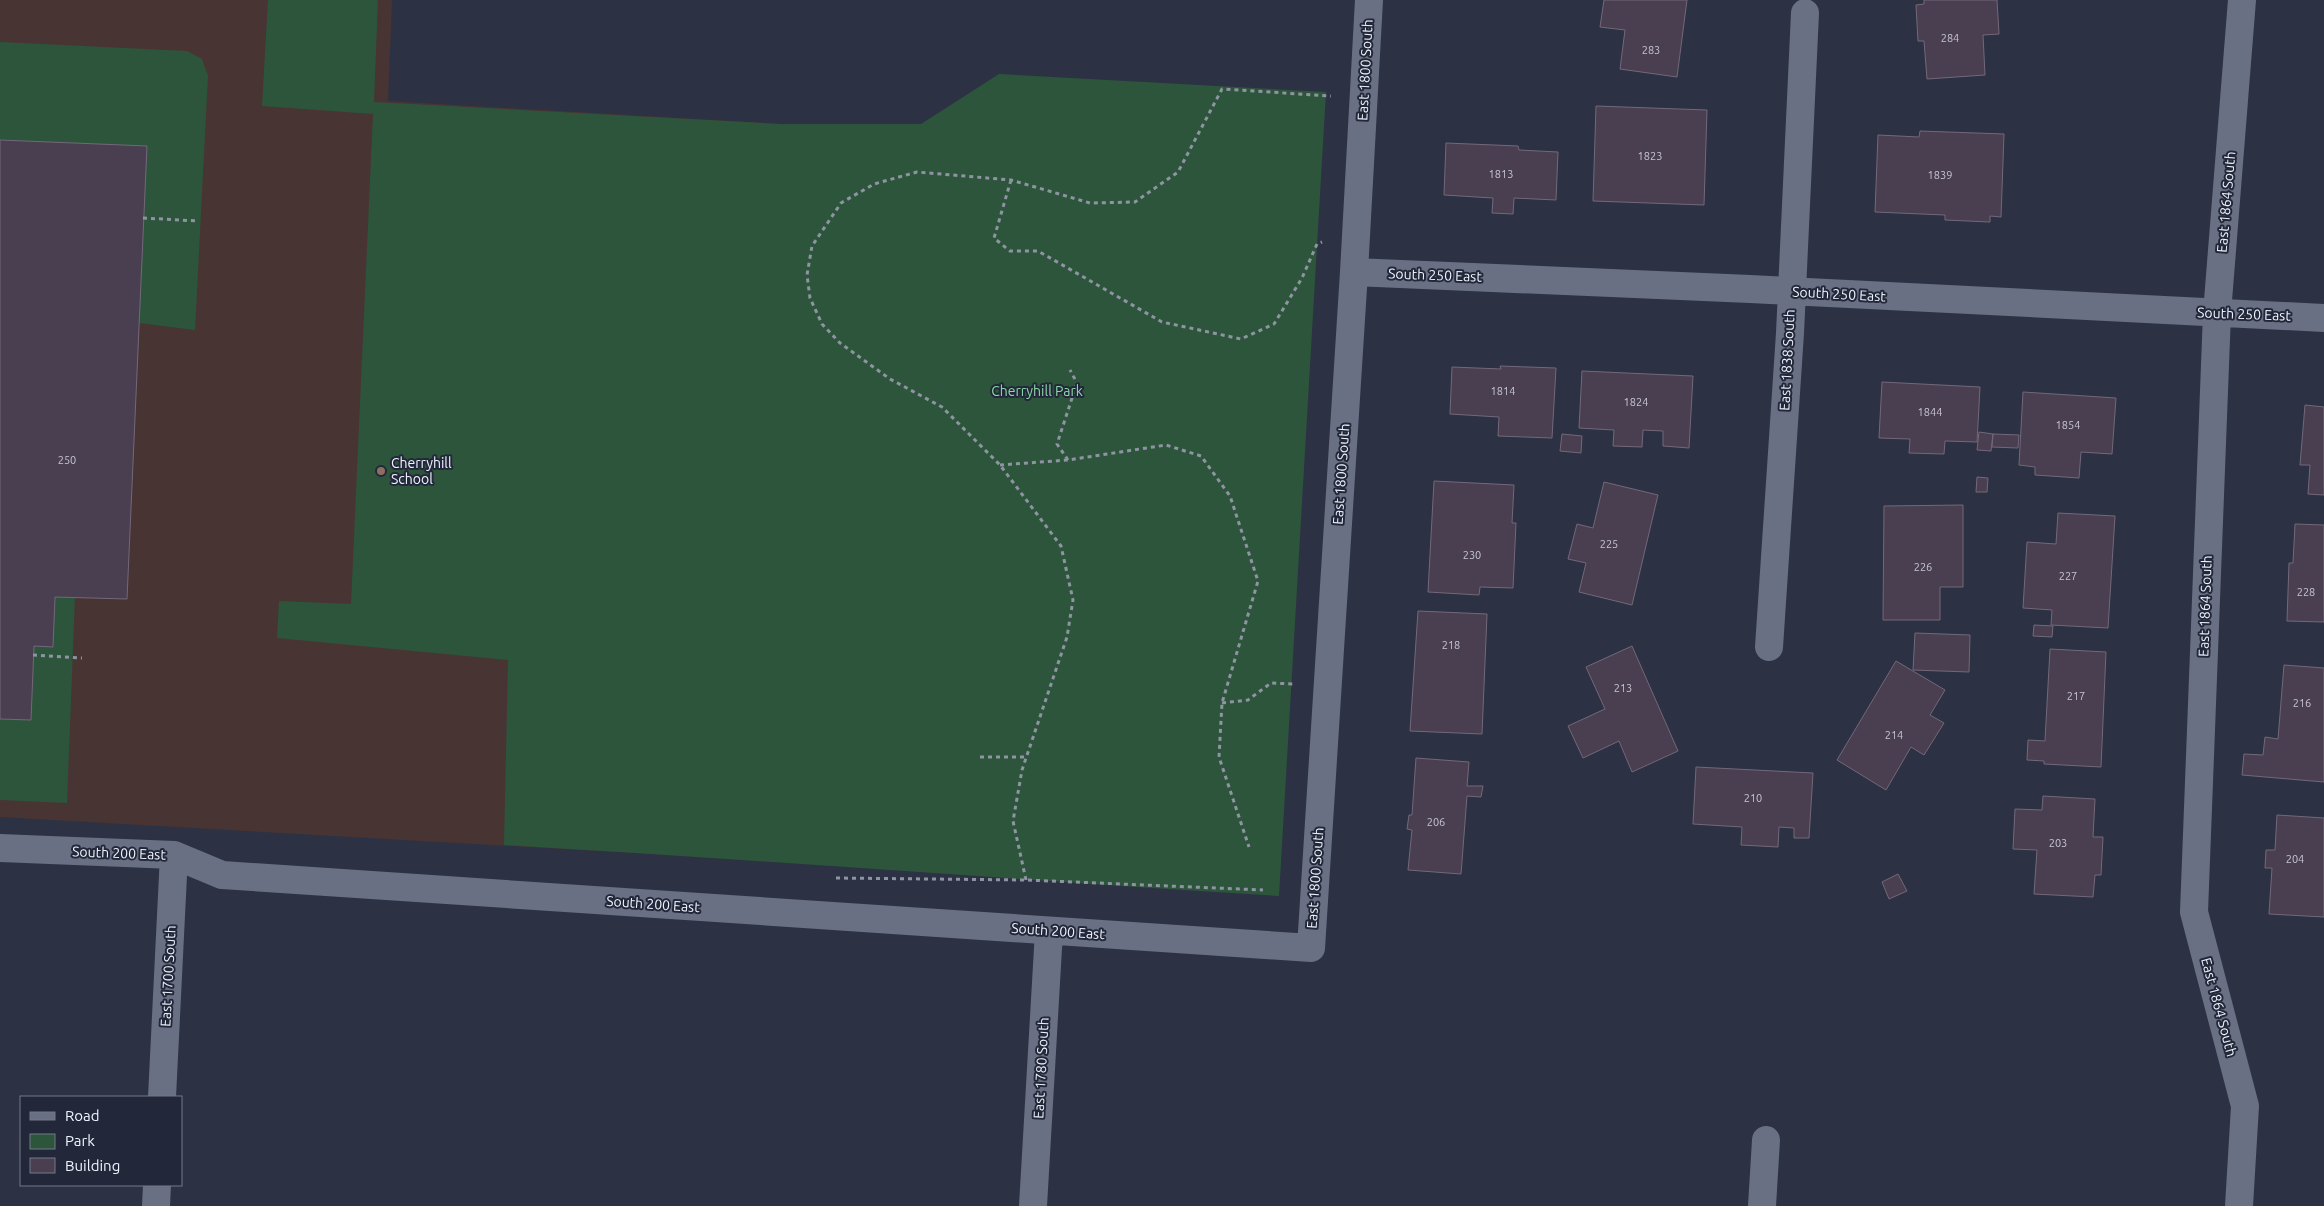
<svg xmlns="http://www.w3.org/2000/svg" width="2324" height="1206" viewBox="0 0 2324 1206" font-family="Ubuntu,sans-serif">
	<style>
		.education { fill: #493434 }
		.green { fill: #2d553c }
		.building { fill: #493f50; stroke: #73687b }
		.lines { fill: none; stroke-linecap: round; stroke-linejoin: round }
		.path { stroke: #8f94a2; stroke-width: 3; stroke-dasharray: 4 4; stroke-linecap: butt }
		.street { stroke: #697084; stroke-width: 28 }
		.education-dot { fill: #8d6e63; stroke: #222839; stroke-width: 2 }
		.labels { text-anchor: middle; dominant-baseline: central; stroke-width: 4; stroke-linejoin: round; paint-order: stroke }
		.number-label { font-size: 11px; fill: #c6c6d2 }
		.street-label { font-size: 14px; fill: #eff3fe; stroke: #222839 }
		.park-label { font-size: 14px; fill: #8dd8a8; stroke: #222839 }
		.poi-label { font-size: 14px; fill: #eff3fe; stroke: #222839; text-anchor: start }
	</style>
	<rect width="100%" height="100%" fill="#2c3243"/>
	<path class="education" d="M0 0H392L388 101 781 124 741 859 0 817Z"/>
	<path class="green" d="M268 0H378L374 102 781 124H921L999 74 1326 92 1279 896C1021 880 762 860 504 845L508 660 277 638 279 601 351 604 373 114 262 106Z
		M0 42 187 51 202 59 208 76 195 330 139 323 146 146 0 140Z
		M55 597H75L67 803 0 800V719L31 720 34 646Z"/>
	<path class="building" d="M1604 0H1687L1677 77 1620 69 1625 30 1600 27Z
		M1924 0H1997L1999 34 1983 35 1985 75 1927 79 1924 41H1918L1916 5 1924 4Z
		M1596 106 1707 110 1704 205 1593 201Z
		M1920 131 2004 134 2001 217 1990 216V222L1945 220V215L1875 212 1878 135 1919 137Z
		M0 140 147 146 127 599 55 597 53 647 34 646 31 720 0 719Z
		M1446 143 1518 146 1519 150 1558 152 1556 200 1514 198 1513 214 1492 213 1493 198 1444 195Z
		M1500 366 1556 368 1552 438 1498 436 1499 417 1450 414 1452 367 1501 369Z
		M1582 371 1693 376 1689 448 1663 446V431L1643 430 1642 447 1613 446 1614 430 1579 428Z
		M1882 382 1980 387 1977 442 1945 441 1944 454 1909 453 1910 439 1879 438Z
		M2023 392 2116 398 2112 454 2081 452 2079 478 2035 475V467L2019 465Z
		M2305 405 2324 407V495L2308 494 2310 465H2300Z
		M1979 432 1993 434 1991 451 1977 450Z
		M1562 434 1582 436 1581 453 1560 451Z
		M1993 434 2019 435 2018 448 1992 447Z
		M1977 477 1988 478 1987 492H1976Z
		M1434 481 1514 485 1512 523H1516L1513 588 1480 587 1479 595 1428 592Z
		M1604 482 1658 495 1632 605 1579 592 1586 563 1568 559 1577 524 1593 528Z
		M1963 505V587H1940V620H1883L1884 506Z
		M2058 513 2115 516 2108 628 2051 625 2052 610 2023 608 2027 542 2056 544Z
		M2295 524 2324 525V622L2287 621 2289 563H2293Z
		M1418 611 1487 614 1482 734 1410 731Z
		M2034 625 2053 626 2052 637 2033 636Z
		M1915 633 1970 635 1969 672 1913 670Z
		M1632 646 1678 751 1632 772 1619 741 1583 758 1568 726 1605 709 1586 667Z
		M2050 649 2106 652 2101 767 2044 764V761L2027 760 2028 740 2045 741Z
		M1896 661 1945 690 1930 715 1944 723 1924 755 1911 747 1886 790 1837 760Z
		M2284 665 2324 668V782L2242 775 2244 754 2263 755 2265 737 2278 739Z
		M1416 758 1469 762 1467 786H1483L1481 797 1467 796 1461 874 1408 870 1412 830 1407 829 1409 815H1412Z
		M1696 767 1813 773 1809 838H1794V828L1779 827 1778 847 1741 845 1742 827 1693 824Z
		M2043 796 2095 799 2093 837H2103L2101 875H2095L2093 897 2034 894 2037 850 2013 849 2015 809 2042 810Z
		M2277 815 2324 818V917L2269 914 2272 868H2265L2266 850H2275Z
		M1898 874 1907 891 1889 899 1882 882Z"/>
	<g class="lines">
		<path class="path" d="M1011 180 994 238 1010 251H1038L1162 322 1241 339 1274 324 1302 278 1317 244 1322 242
			M143 218 198 221
			M1068 460 1057 444 1077 383 1070 370
			M1000 465 1068 460 1166 445 1201 456 1230 496 1258 581 1222 703 1219 757 1249 847
			M33 655 82 658
			M1222 703 1248 700 1271 683 1295 684
			M980 757H1027
			M836 878 1026 880 1263 890
			M1026 880 1013 821 1022 770 1067 637 1073 600 1061 546 1000 465 942 407 890 379 840 343 822 324 810 298 807 275 812 246 841 203 874 184 917 172 1011 180 1090 203 1135 202 1178 172 1222 89 1331 96"/>
		<path class="street" d="M1354 272 1750 289 2324 318
			M1769 647 1790 333 1805 13
			M0 848 174 855 222 875 1311 948 1354 272 1369 0
			M162 1097 174 855
			M156 1206 157 1185
			M1033 1206 1049 931
			M1762 1206 1766 1140
			M2239 1206 2245 1106 2194 912 2217 313 2242 0"/>
	</g>
	<circle class="education-dot" cx="381" cy="471" r="5"/>
	<g class="labels">
		<g class="number-label">
			<text x="1950" y="38">284</text>
			<text x="1651" y="50">283</text>
			<text x="1650" y="156">1823</text>
			<text x="1501" y="174">1813</text>
			<text x="1940" y="175">1839</text>
			<text x="1503" y="391">1814</text>
			<text x="1636" y="402">1824</text>
			<text x="1930" y="412">1844</text>
			<text x="2068" y="425">1854</text>
			<text x="67" y="460">250</text>
			<text x="1609" y="544">225</text>
			<text x="1472" y="555">230</text>
			<text x="1923" y="567">226</text>
			<text x="2068" y="576">227</text>
			<text x="2306" y="592">228</text>
			<text x="1451" y="645">218</text>
			<text x="1623" y="688">213</text>
			<text x="2076" y="696">217</text>
			<text x="2302" y="703">216</text>
			<text x="1894" y="735">214</text>
			<text x="1753" y="798">210</text>
			<text x="1436" y="822">206</text>
			<text x="2058" y="843">203</text>
			<text x="2295" y="859">204</text>
		</g>
		<g class="street-label">
			<text transform="translate(1365 70) rotate(-87)">East 1800 South</text>
			<text transform="translate(2226 202) rotate(-85)">East 1864 South</text>
			<text transform="translate(1435 275) rotate(2)">South 250 East</text>
			<text transform="translate(1839 294) rotate(3)">South 250 East</text>
			<text transform="translate(2244 314) rotate(2)">South 250 East</text>
			<text transform="translate(1787 360) rotate(-87)">East 1838 South</text>
			<text transform="translate(1341 474) rotate(-86)">East 1800 South</text>
			<text transform="translate(2205 606) rotate(-88)">East 1864 South</text>
			<text transform="translate(119 853) rotate(2)">South 200 East</text>
			<text transform="translate(1315 878) rotate(-86)">East 1800 South</text>
			<text transform="translate(653 904) rotate(4)">South 200 East</text>
			<text transform="translate(1058 931) rotate(4)">South 200 East</text>
			<text transform="translate(168 976) rotate(-87)">East 1700 South</text>
			<text transform="translate(2219 1007) rotate(75)">East 1864 South</text>
			<text transform="translate(1041 1068) rotate(-87)">East 1780 South</text>
		</g>
		<g class="park-label">
			<text x="1037" y="391">Cherryhill Park</text>
		</g>
		<g class="poi-label">
			<text x="391" y="463">Cherryhill<tspan x="391" dy="16">School</tspan></text>
		</g>
	</g>
	<rect x="20" y="1096" width="162" height="90" fill="#222839" stroke="#747988"/>
	<rect x="30" y="1112" width="25" height="8" fill="#697084" stroke="#747988"/>
	<text x="65" y="1121" font-size="15" fill="#eff3fe">Road</text>
	<rect x="30" y="1134" width="25" height="15" fill="#2d553c" stroke="#747988"/>
	<text x="65" y="1146" font-size="15" fill="#eff3fe">Park</text>
	<rect x="30" y="1158" width="25" height="15" fill="#493f50" stroke="#747988"/>
	<text x="65" y="1171" font-size="15" fill="#eff3fe">Building</text>
</svg>
